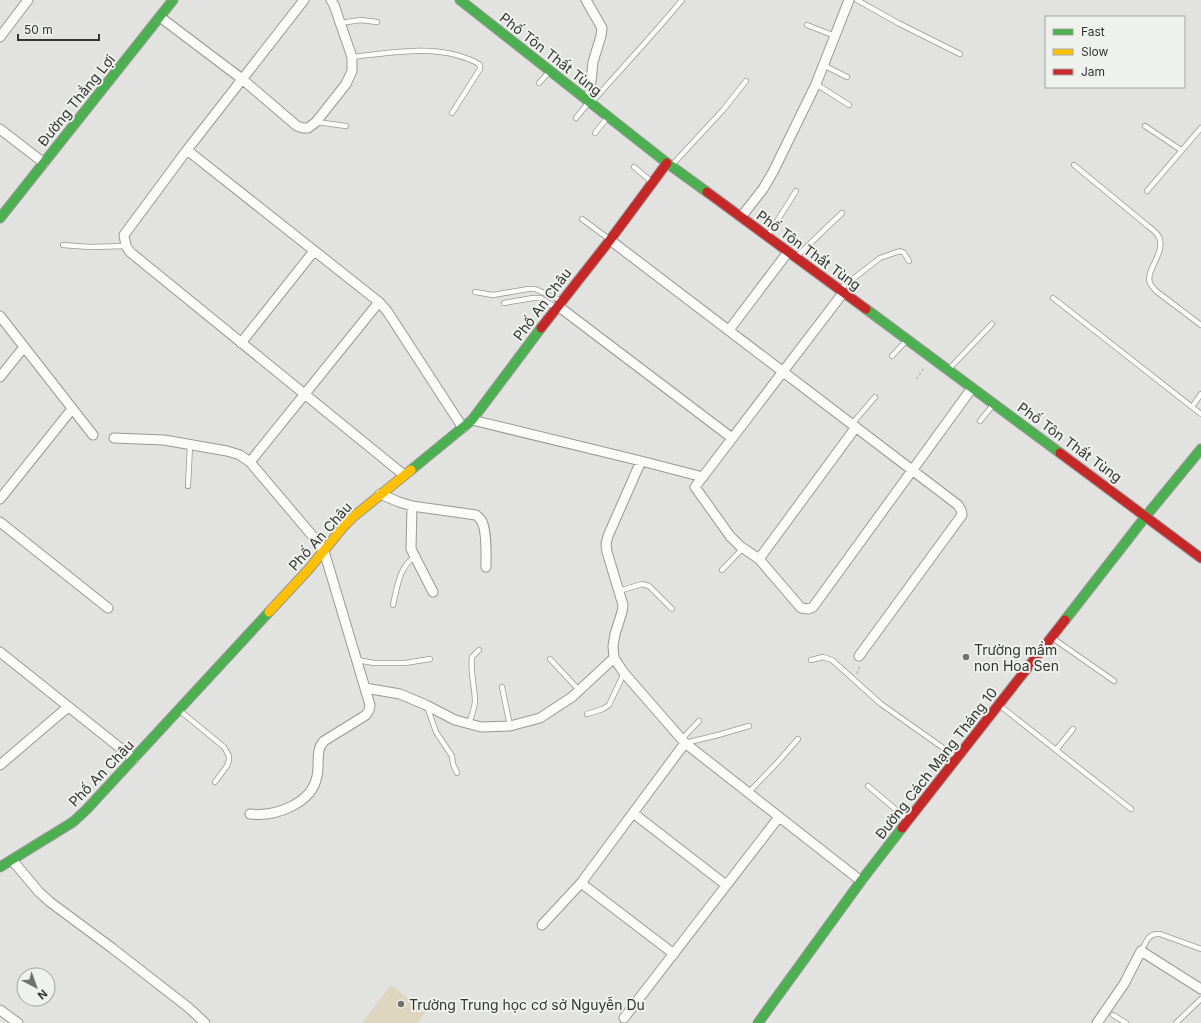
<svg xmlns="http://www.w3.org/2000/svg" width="1201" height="1023" viewBox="0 0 1201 1023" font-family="Inter,sans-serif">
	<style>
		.pitch { fill: #ded5be }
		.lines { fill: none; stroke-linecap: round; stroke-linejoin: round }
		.lane-casing { stroke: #989997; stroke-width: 6 }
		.street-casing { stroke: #989997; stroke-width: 11 }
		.fast-casing { stroke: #989997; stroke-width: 11 }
		.slow-casing { stroke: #989997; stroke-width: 11 }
		.jam-casing { stroke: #989997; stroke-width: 11 }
		.path { stroke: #c2c2c1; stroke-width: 2; stroke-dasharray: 3 2; stroke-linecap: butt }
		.lane { stroke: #fbfbfa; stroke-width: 4.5 }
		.street { stroke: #fbfbfa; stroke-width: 9 }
		.fast { stroke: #4caf50; stroke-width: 9 }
		.slow { stroke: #ffc107; stroke-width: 9 }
		.jam { stroke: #c62828; stroke-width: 9 }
		.poi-dot { fill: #717270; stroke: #eff1ed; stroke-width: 1.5 }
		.labels { text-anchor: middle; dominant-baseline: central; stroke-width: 4; stroke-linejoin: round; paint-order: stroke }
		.street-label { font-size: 14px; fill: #343533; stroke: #eff1ed }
		.poi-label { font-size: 14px; fill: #343533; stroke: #eff1ed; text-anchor: start }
	</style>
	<rect width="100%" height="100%" fill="#e2e3e1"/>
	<path class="pitch" d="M391 985 426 1012 417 1023H362Z"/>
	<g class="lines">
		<g class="lane-casing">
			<path id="lane" d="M857 0 898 23 960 54
				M340 23 361 20 377 22
				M807 25 835 36
				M352 57C388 53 425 46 460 56 467 59 474 60 480 65V69L452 113
				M823 65 847 77
				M539 83 549 72
				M816 84 849 105
				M592 102C622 68 653 35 682 0
				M576 118 589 102
				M316 122 346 126
				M1145 126 1181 150
				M595 133 607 118
				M672 165 723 110 746 81
				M1074 165 1148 226C1152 229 1157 233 1159 237 1166 253 1145 270 1150 283 1151 286 1154 288 1156 291L1201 325
				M634 167 652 182
				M1147 191 1201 128
				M582 219 609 239
				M767 237 796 191
				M63 245 90 247 126 246
				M796 257 842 213
				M840 289 880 258 900 251 904 253 909 261
				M475 292 493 295 528 289H535L560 300
				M1053 298 1201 414
				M504 303 533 298H540L555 307
				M892 356 906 341
				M949 369 992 324
				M1192 407 1201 394
				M980 421 993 405
				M852 424 875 397
				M188 486 190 445
				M722 570 743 548
				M619 591 642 584 649 586 672 609
				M393 605C397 589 399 566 415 557
				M1051 637 1114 681
				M550 659 579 690
				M357 660 374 663H405L430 659
				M811 660 823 657 832 660 881 704 956 757
				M502 687 510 726
				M999 705 1131 809
				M427 706 436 732 452 756 453 764 457 773
				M179 710 224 747 229 756V760L227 766 215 782
				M587 714 603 709 609 705 624 673
				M469 724C471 717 474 710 475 702 475 687 470 672 472 657L479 650
				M682 739 699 721
				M685 743 718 735 749 726
				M1056 750 1073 729
				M868 786 907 819
				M748 793 777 763 798 739
				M1141 951C1147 941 1148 933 1160 934L1201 949
				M1113 1015 1126 1023
				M1176 1023 1201 999"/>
		</g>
		<g class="street-casing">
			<path id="street" d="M304 0 187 150 124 235 126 246 130 252 404 475
				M586 0 602 28 601 36 593 62 589 101
				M160 17 242 79 297 126 303 128H308L316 122 346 84 352 71V57L334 5 331 0
				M0 37 28 0
				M0 129 44 163
				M187 150 379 302 387 311 463 428
				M741 217 763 189 773 172 816 84 849 0
				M610 240 912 470 958 505 961 510 962 515 859 656
				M843 293 695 487 730 536 740 546 759 559 801 608 808 609 813 607 972 388
				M558 306 732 438
				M0 316 93 435
				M729 330 788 252
				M241 343 314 251
				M0 377 24 347
				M472 420 641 461 703 477
				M114 438 164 440 227 451 240 455 250 462 316 540 324 551 370 705 369 710 366 715 324 741C315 750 320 764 317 776 312 804 275 817 250 814
				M641 461 608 536 606 544 607 552 623 605 622 612 615 634 613 646 614 658 624 673 685 743 861 881
				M250 462 379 302
				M380 494 399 502 412 506 476 515C478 517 481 519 482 522 487 531 486 555 486 567
				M0 499 72 409
				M412 506 411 549 433 592
				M0 522 108 608
				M759 559 856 427
				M0 652 134 759
				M365 688 400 694 426 705 455 720 481 727 510 726 540 718 572 697 614 658
				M0 765 68 707
				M633 813 726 885
				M12 860 39 892 50 902 112 948 189 1008 205 1023
				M581 883 674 954
				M542 925 581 883 685 743
				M0 1010 18 1023
				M624 1018 779 817
				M1097 1023 1124 984 1141 951 1201 989"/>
		</g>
		<g class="fast-casing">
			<path id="fast" d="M460 0 667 163 707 192
				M0 218 173 0
				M866 309 1060 453
				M411 470 472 420 541 328
				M1065 620 1146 516 1201 449
				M0 867 73 822 86 810 269 612
				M758 1023 861 881 902 828"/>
		</g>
		<g class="slow-casing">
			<path id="slow" d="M269 612 308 570 344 526 353 517 411 470"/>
		</g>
		<g class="jam-casing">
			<path id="jam" d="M707 192 866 309
				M541 328 610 240 667 163
				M1060 453 1201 558
				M902 828 1065 620"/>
		</g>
		<path class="path" d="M916 379 925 367
			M857 674 860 665"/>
		<use href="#lane" class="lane"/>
		<use href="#street" class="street"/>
		<use href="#fast" class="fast"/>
		<use href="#slow" class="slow"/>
		<use href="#jam" class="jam"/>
	</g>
	<g class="poi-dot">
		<circle cx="966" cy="657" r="4"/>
		<circle cx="401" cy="1004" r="4"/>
	</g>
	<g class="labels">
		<g class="street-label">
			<text transform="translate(551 54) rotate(38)">Phố Tôn Thất Tùng</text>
			<text transform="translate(76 100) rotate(-51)">Đường Thắng Lợi</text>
			<text transform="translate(809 250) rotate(36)">Phố Tôn Thất Tùng</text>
			<text transform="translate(542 304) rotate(-53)">Phố An Châu</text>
			<text transform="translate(1070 442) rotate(36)">Phố Tôn Thất Tùng</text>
			<text transform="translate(320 536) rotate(-48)">Phố An Châu</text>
			<text transform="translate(936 763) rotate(-52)">Đường Cách Mạng Tháng 10</text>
			<text transform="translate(101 773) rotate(-46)">Phố An Châu</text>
		</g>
		<g class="poi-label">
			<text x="974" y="649">Trường mầm<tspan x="974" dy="16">non Hoa Sen</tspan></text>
			<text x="409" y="1004">Trường Trung học cơ sở Nguyễn Du</text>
		</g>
	</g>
	<rect x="1045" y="16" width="140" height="72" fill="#eff1ed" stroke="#a4a6a3"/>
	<rect x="1053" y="29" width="20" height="6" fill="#4caf50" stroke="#a4a6a3"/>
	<text x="1081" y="36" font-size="12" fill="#343533">Fast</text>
	<rect x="1053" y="49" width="20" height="6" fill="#ffc107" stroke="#a4a6a3"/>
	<text x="1081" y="56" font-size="12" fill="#343533">Slow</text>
	<rect x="1053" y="69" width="20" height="6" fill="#c62828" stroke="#a4a6a3"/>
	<text x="1081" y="76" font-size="12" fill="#343533">Jam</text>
	<g transform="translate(36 987) rotate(139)"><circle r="19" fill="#eff1ed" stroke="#a4a6a3"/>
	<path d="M0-3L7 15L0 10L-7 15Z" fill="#717270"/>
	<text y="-6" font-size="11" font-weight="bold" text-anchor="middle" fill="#343533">N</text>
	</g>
	<path d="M18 34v6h81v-6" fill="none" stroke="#343533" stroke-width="2"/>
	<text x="24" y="34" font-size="12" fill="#343533" stroke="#eff1ed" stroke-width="3" paint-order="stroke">50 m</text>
</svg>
